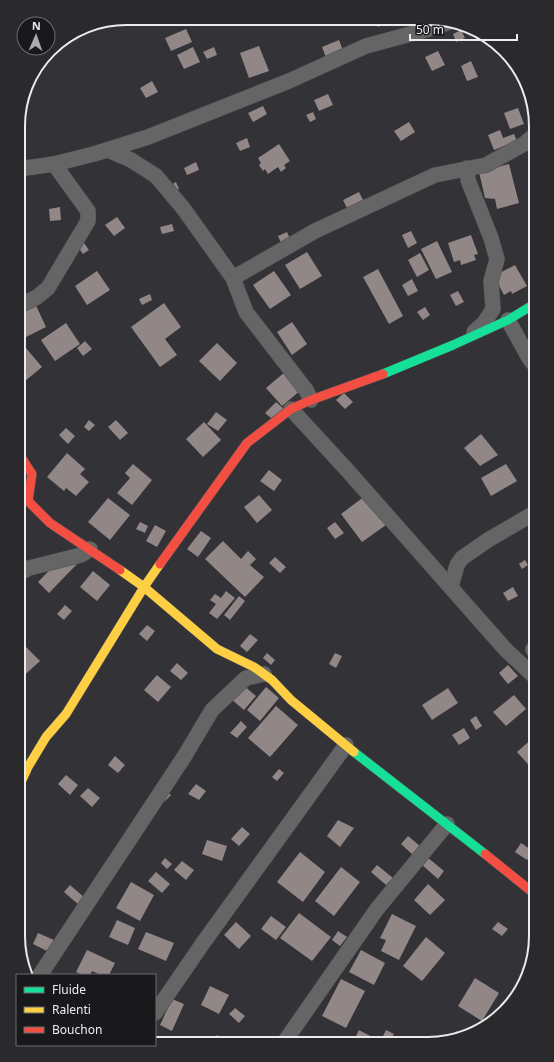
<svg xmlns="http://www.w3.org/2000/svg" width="554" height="1062" viewBox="0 0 554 1062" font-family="'Noto Sans',sans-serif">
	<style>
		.building { fill: #928787 }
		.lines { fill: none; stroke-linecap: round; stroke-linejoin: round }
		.street-casing { stroke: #505054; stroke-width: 16 }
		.fast-casing { stroke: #505054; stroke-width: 10 }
		.slow-casing { stroke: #505054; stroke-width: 10 }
		.jam-casing { stroke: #505054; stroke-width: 10 }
		.street { stroke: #656565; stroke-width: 15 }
		.fast { stroke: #16e098; stroke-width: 9 }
		.slow { stroke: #ffcf43; stroke-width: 9 }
		.jam { stroke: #f24e42; stroke-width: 9 }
		.rim { fill: none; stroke: #ebebf0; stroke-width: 2 }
	</style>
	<rect width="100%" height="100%" fill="#323237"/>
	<path class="building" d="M374 20H384L386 23 378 27Z
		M186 29 192 42 171 51 165 38Z
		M461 30 465 38 456 42 453 34Z
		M339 40 344 53 327 60 322 47Z
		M259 46 269 71 249 78 240 53Z
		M193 47 200 62 184 69 177 55Z
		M214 47 217 55 207 59 203 52Z
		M438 51 445 65 432 71 425 57Z
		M471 61 478 77 467 81 461 66Z
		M152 81 158 92 146 98 140 88Z
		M328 94 333 105 319 111 314 100Z
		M263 106 267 114 253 122 248 113Z
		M518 108 524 124 510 129 504 113Z
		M313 112 316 119 310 122 306 115Z
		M409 122 415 132 401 141 394 131Z
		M500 130 503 138 514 134 517 141 494 150 488 135Z
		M247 138 250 147 240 151 236 143Z
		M279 144 290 161 284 165 286 168 281 172 278 167 268 174 265 169 263 171 259 165 261 163 258 158Z
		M536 144V160L530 146Z
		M196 162 199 170 187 175 184 168Z
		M509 164 519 203 497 209 495 199 485 198 479 172Z
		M176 182 179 189 174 192 171 185Z
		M359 192 363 200 347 208 343 200Z
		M60 207 61 220 50 221 49 209Z
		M117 217 125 228 114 236 105 225Z
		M172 224 174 231 162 234 160 227Z
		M411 231 417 243 408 248 402 235Z
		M287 232 291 241 282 245 278 236Z
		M471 235 478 254 474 255 476 260 461 265 460 260 454 262 448 243Z
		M437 241 452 272 436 279 421 249Z
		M84 243 89 250 83 254 78 247Z
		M307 252 322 276 300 289 285 265Z
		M420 253 429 270 417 277 408 260Z
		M515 265 527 286 512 294 511 291 504 295 494 276Z
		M378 269 403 316 389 324 363 277Z
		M97 271 110 290 87 305 75 286Z
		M274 271 291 295 270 309 253 285Z
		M412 279 418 291 408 296 402 285Z
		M458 291 464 302 456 306 450 295Z
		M150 294 152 300 142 305 139 299Z
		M33 299 46 327 26 337 19 323V306Z
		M164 303 181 327 165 339 177 355 160 367 131 327Z
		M425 307 430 315 423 320 417 312Z
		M292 322 307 344 292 355 277 332Z
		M66 323 80 344 55 361 41 340Z
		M85 341 92 349 83 356 77 348Z
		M217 343 237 363 220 381 199 361Z
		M26 348 42 367 25 381 19 373V354Z
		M285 372 301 390 282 406 266 388Z
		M344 393 353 402 345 409 336 400Z
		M276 402 284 409 271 418 265 413Z
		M216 412 227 420 218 431 207 424Z
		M89 420 95 425 89 431 84 427Z
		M116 420 128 433 120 440 108 427Z
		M204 422 221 440 203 457 186 439Z
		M66 428 75 436 68 444 59 435Z
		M481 434 498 455 480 466 464 448Z
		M67 453 85 469 80 474 89 482 76 496 66 488 64 491 47 477Z
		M133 464 152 480 132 505 117 493 130 478 125 473Z
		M506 464 517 481 491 496 481 478Z
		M269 470 282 480 274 491 260 481Z
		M259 495 272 510 257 523 244 507Z
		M365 496 386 525 362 542 341 514Z
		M108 498 130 515 110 540 88 522Z
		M18 516 25 526 18 531Z
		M140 522 148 526 145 533 136 529Z
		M335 522 344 533 335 539 327 528Z
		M155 525 166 531 157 547 146 541Z
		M201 531 211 538 198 557 187 549Z
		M223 541 241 559 248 551 256 559 250 565 264 577 245 597 205 559Z
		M66 553 77 564 49 593 38 582Z
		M275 557 286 567 280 573 269 563Z
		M525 560 528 565 522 569 519 564Z
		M93 571 110 585 97 601 80 587Z
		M513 587 518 596 508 601 503 593Z
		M226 591 235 598 217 619 209 613 216 604 210 600 215 594 221 598Z
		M239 596 245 601 230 620 224 615Z
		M65 605 72 611 64 620 57 614Z
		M147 625 155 631 147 641 139 634Z
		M250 634 258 640 247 652 240 646Z
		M18 639 40 661 18 681Z
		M267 653 275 660 271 665 263 658Z
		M335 653 342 656 336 668 329 664Z
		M177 663 188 673 181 680 170 671Z
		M508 665 518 676 508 684 499 673Z
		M157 675 171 687 158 702 144 690Z
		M243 685 256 696 244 710 231 699Z
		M266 687 279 698 260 721 247 710Z
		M448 688 458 703 432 720 422 705Z
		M514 695 526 709 506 726 493 712Z
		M276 706 298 725 270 757 248 738Z
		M476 716 482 726 476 730 470 720Z
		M241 721 247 727 237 738 230 733Z
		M464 728 470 738 459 745 452 735Z
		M535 736 536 737V773L517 752Z
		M115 756 125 765 118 773 108 765Z
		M279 769 284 773 277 781 272 777Z
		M66 775 78 785 70 795 58 784Z
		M196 784 206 791 199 800 188 794Z
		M88 788 100 798 92 807 80 796Z
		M165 790 171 795 165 801 160 796Z
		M338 820 354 828 340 847 327 836Z
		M242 827 250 834 239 846 231 839Z
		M408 836 420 846 413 855 401 844Z
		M207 840 227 846 222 861 202 854Z
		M521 843 533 851 527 860 515 852Z
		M300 852 325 872 303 902 277 882Z
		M427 857 444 871 438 879 421 864Z
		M165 858 172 864 167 869 161 863Z
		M182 861 194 870 186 880 174 870Z
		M377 865 393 878 386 885 371 872Z
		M341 867 360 882 334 916 315 901Z
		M156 872 170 884 162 893 148 881Z
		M131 882 154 895 140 921 116 908Z
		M428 884 445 900 430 915 414 900Z
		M70 885 85 898 79 905 64 892Z
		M299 913 331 937 312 961 280 938Z
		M392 914 416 926 399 960 381 951 386 940 380 938Z
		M271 916 286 927 276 940 261 929Z
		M117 920 135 928 128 945 109 937Z
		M236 922 251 936 239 949 224 935Z
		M498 922 508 929 502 936 492 929Z
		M338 931 347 937 340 946 332 940Z
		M146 932 174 943 166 961 138 949Z
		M38 933 54 940 49 952 33 944Z
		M426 937 445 953 422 981 403 966Z
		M87 950 115 963 109 975H101L92 971 90 975H83L76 972Z
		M361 950 385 963 374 985 349 972Z
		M475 978 499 993 482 1021 458 1006Z
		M341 979 365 991 346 1028 322 1016Z
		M210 986 229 995 219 1014 201 1005Z
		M172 999 184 1004 172 1031 160 1025Z
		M235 1008 245 1016 239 1023 229 1014Z
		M359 1030 374 1038 371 1044H361L354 1040Z
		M386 1030 394 1034 388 1044 381 1040Z
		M456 1031 466 1036 463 1038 451 1040Z
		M217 1035 227 1043H215L212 1041Z"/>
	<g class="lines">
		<g class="street-casing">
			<path id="street" d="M108 150 131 160 156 176 183 208 233 278 246 312 306 390 311 400
				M467 168 468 180 491 238 497 259 491 281 493 309 484 323 474 332
				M19 169 54 164 94 154 148 137 289 81 366 46 440 26 450 21
				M233 278 315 231 435 175 486 165 524 144 536 134
				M19 306 37 297 48 288 88 221V211L54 164
				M508 320 529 358 536 367
				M291 409 348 471 505 649 536 678
				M18 574 29 568 81 555 90 549
				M451 587 457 565 462 558 488 540 536 512
				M536 655 533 649 536 648
				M40 975 184 757 212 710 246 678 264 674
				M155 1013 203 943 346 745
				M283 1044 377 909 447 824"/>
		</g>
		<g class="fast-casing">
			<path id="fast" d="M383 374 453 345 508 320 536 303
				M354 752 485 854"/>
		</g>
		<g class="slow-casing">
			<path id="slow" d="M120 570 144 587 217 649 254 667 272 680 291 700 354 752
				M18 789 28 767 46 737 66 714 144 587 160 564"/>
		</g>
		<g class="jam-casing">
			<path id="jam" d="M19 454 32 474 28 501 50 523 120 570
				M160 564 247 443 291 409 311 400 383 374
				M485 854 536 895"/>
		</g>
		<use href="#street" class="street"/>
		<use href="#fast" class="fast"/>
		<use href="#slow" class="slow"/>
		<use href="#jam" class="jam"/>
	</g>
	<path d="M0 0H554V1062H0ZM126 25H428A101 101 0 0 1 529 126V936A101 101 0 0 1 428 1037H126A101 101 0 0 1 25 936V126A101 101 0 0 1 126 25Z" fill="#2a2a2d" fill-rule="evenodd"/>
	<path class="rim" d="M126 25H428A101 101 0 0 1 529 126V936A101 101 0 0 1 428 1037H126A101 101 0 0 1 25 936V126A101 101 0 0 1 126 25Z"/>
	<rect x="16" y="974" width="140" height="72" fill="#19191c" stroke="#6d6d71"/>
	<rect x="24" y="987" width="20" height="6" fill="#16e098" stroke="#6d6d71"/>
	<text x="52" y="994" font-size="12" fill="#ebebf0">Fluide</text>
	<rect x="24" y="1007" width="20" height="6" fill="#ffcf43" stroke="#6d6d71"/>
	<text x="52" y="1014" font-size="12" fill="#ebebf0">Ralenti</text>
	<rect x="24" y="1027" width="20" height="6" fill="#f24e42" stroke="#6d6d71"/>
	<text x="52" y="1034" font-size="12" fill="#ebebf0">Bouchon</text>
	<g transform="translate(36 36) rotate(2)"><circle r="19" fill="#19191c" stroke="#6d6d71"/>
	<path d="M0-3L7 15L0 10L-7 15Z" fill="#aaaaaf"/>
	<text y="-6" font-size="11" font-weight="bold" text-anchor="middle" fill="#ebebf0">N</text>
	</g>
	<path d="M410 34v6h107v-6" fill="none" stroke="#ebebf0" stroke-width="2"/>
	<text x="416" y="34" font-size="12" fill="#ebebf0" stroke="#19191c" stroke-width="3" paint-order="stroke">50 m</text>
</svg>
